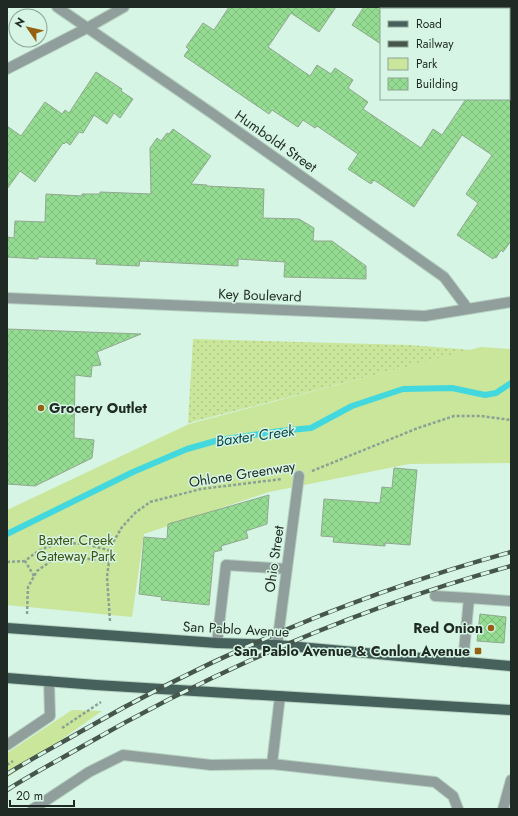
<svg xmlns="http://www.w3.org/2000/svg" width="518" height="816" viewBox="0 0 518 816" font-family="Jost,sans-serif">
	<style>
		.grass { fill: url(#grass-dots) }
		.park { fill: #c9e69b }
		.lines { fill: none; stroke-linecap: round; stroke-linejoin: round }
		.stream { stroke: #42d8dd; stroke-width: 6 }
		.building { fill: url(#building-cross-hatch); stroke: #92a791 }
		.minor-casing { stroke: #b5d0c1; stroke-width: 12 }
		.major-casing { stroke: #b5d0c1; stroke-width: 12 }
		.path { stroke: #8ba195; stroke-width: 2.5; stroke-dasharray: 3 2; stroke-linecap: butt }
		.minor { stroke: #919f9c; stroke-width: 10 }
		.major { stroke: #46605b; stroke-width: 10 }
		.rail-casing { stroke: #46564d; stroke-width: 4.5 }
		.rail { stroke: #d6f5e4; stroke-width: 3; stroke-dasharray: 9; stroke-linecap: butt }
		.poi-dot { fill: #946113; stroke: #d6f5e4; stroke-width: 1.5 }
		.labels { text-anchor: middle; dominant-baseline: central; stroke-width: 3; stroke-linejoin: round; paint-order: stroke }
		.street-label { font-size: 14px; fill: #1f2a24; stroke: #d6f5e4 }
		.poi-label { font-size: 14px; font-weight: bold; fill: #1f2a24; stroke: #d6f5e4; text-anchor: end }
		.park-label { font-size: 14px; fill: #3d5110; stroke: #d6f5e4 }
		.water-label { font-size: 15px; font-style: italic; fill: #094b4e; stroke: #d6f5e4 }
	</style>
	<defs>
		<pattern id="grass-dots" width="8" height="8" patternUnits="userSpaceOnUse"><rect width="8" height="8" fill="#c9e69b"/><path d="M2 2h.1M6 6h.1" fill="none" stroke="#acc585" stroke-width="1.8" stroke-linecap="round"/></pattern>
		<pattern id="building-cross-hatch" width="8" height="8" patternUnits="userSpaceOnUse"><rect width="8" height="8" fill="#95dc93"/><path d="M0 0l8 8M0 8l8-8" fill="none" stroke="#80bd7f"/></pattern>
	</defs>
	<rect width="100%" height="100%" fill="#d6f5e4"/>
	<path class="grass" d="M193 339 410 345 472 350 188 423Z"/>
	<path class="park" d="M481 347 511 349V463L409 464 269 492 144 534 132 617 7 605V510L189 424Z
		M72 710 102 711 7 778V753Z"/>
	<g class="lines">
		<path class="stream" d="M7 534 133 472 187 449 219 440 280 431 311 428 352 406 403 389 452 388 485 395 496 393 511 383"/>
	</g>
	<path class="building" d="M229 7H336L319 32 291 13 268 47 310 76 317 65 331 74 335 68 353 80 348 88 368 102 363 109 421 148 433 129 442 135 466 99H511V241L503 252 501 250 496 258 494 257 493 259 457 235 478 203 466 194 492 155 462 135 414 207 374 180 371 184 348 169 358 154 317 126 315 128 303 120 298 127 272 110 269 114 184 56 189 49 186 47 203 23 214 30Z
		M364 7H381V44L352 25Z
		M96 72 122 89 121 91 133 99 120 118 114 113 107 124 94 115 83 133 79 132 70 145 66 142 64 144 63 143 35 182 20 171 7 189V126L21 136 45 102 62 114 65 110 69 113Z
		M173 129 211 156 191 184 207 185V186L264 189 263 218 299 219 314 228 313 241H332L366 266V279L284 277 285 262 238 259V266L140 261 139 266 96 264 97 259 38 257V259L7 257V237L14 238 15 221 45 222 46 194 82 196V194H100V192L151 194 150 148 157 138 161 141 167 133 169 134Z
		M7 329 141 334 97 352 101 365 92 366 91 377 75 375 74 438 94 440 92 458 35 486 7 484Z
		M394 468 417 470 410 545 385 543V546L333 542 334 537 321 536 324 499 380 503 382 487 392 488Z
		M269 495 267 524 246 531 248 538 221 546 222 550 214 552 209 605 161 600 162 597 139 594 144 537 167 539 168 524Z
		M480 614 506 617 504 643 477 641Z"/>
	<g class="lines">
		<g class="minor-casing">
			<path id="minor" d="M57 7 213 114 444 277 468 309
				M489 7 492 9
				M509 21 511 22
				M7 69 87 28 124 7
				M7 298 425 316 511 302
				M435 596 469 598
				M217 643 226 565 287 569
				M277 645 299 476
				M463 662 469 598 511 601
				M280 696 272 764 435 782 453 796 458 809
				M7 745 50 716 49 681
				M33 809 89 772 123 755 211 765 272 764
				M503 809 511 780"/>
		</g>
		<g class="major-casing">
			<path id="major" d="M7 628 217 643 277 645 511 666
				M7 678 96 685 511 710"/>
		</g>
		<path class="path" d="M312 471 418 428 454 416H481L511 420
			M7 562 25 561
			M34 576 25 561C53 537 77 541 111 551
			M27 614 28 587 37 571 51 561 69 556 109 562
			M110 621 107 577 111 546 122 527 135 513 150 502 201 489 282 479
			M62 728 101 702
			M7 765 13 761"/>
		<use href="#minor" class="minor"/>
		<use href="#major" class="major"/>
		<g class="rail-casing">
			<path id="rail" d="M7 774C31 759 56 746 80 732 215 654 361 593 511 552
				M7 790C32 774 57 761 83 746 217 669 361 607 511 566"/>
		</g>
		<use href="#rail" class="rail"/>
	</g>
	<g class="poi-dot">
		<circle cx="41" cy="408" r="4"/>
		<circle cx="491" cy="628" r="4"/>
		<rect x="474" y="647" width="8" height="8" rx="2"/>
	</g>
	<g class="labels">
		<g class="street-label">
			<text transform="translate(276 141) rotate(35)">Humboldt Street</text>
			<text transform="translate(260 295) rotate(2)">Key Boulevard</text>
			<text transform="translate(242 474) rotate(-9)">Ohlone Greenway</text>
			<text transform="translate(274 559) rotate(-82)">Ohio Street</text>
			<text transform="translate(236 629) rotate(3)">San Pablo Avenue</text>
		</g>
		<g class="poi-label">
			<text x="49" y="408" text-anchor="start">Grocery Outlet</text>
			<text x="483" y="628">Red Onion</text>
			<text x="470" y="651">San Pablo Avenue &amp; Conlon Avenue</text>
		</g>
		<g class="park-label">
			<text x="76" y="540">Baxter Creek<tspan x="76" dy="16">Gateway Park</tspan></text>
		</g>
		<g class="water-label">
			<text transform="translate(255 436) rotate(-8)">Baxter Creek</text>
		</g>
	</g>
	<rect width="518" height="816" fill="none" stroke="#1f2a24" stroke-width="16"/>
	<rect x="380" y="8" width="130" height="92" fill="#d6f5e4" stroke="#8da497"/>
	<rect x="388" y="21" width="20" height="6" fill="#46605b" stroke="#8da497"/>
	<text x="416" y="28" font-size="12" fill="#1f2a24">Road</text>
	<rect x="388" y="41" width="20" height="6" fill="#46564d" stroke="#8da497"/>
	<text x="416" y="48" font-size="12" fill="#1f2a24">Railway</text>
	<rect x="388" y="58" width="20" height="12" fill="#c9e69b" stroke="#8da497"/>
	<text x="416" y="68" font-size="12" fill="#1f2a24">Park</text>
	<rect x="388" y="78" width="20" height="12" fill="url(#building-cross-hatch)" stroke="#8da497"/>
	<text x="416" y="88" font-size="12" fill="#1f2a24">Building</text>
	<g transform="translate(28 28) rotate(304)"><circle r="19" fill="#d6f5e4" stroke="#8da497"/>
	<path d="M0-3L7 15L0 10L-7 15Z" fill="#946113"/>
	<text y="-6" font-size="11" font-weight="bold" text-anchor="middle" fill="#1f2a24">N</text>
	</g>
	<path d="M10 800v6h64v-6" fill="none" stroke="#1f2a24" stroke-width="2"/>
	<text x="16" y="800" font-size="12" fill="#1f2a24" stroke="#d6f5e4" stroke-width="3" paint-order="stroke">20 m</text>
</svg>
